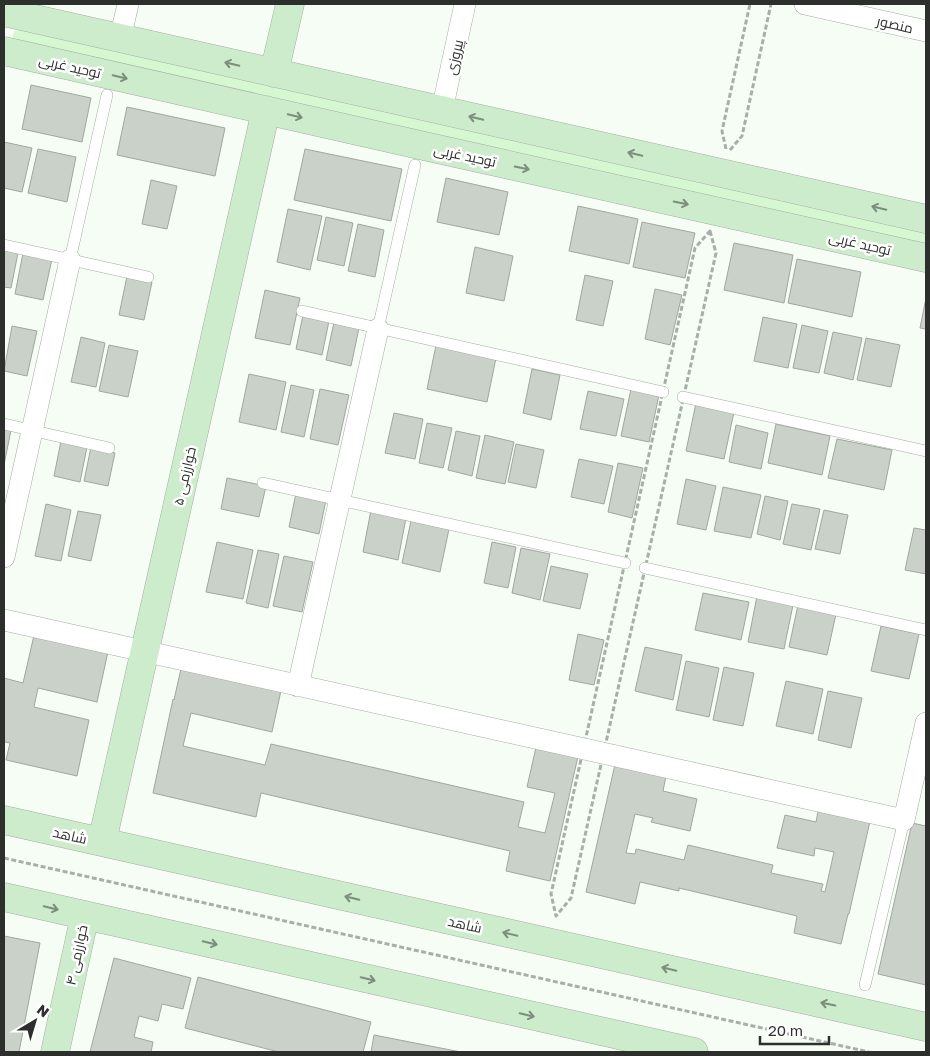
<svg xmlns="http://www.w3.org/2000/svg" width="930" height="1056" viewBox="0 0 930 1056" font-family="'Golos Text',Cairo,sans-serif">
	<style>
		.green { fill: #d5f8d1 }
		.building { fill: #cad1c9; stroke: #a1a7a0 }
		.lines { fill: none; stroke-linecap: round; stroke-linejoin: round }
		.lane-casing { stroke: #a6aca5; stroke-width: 12 }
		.street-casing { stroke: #a6aca5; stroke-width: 22 }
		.secondary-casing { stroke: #a6aca5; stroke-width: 29 }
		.path { stroke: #a8aea8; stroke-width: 3; stroke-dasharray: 5 2.5; stroke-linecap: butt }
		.lane { stroke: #fff; stroke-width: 11 }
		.street { stroke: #fff; stroke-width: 21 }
		.secondary { stroke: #cdeccb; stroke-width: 28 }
		.oneway { stroke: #7c8e7c }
		.labels { text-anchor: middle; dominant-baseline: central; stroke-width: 5; stroke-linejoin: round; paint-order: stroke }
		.street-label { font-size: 14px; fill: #2c2f2c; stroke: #fff }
	</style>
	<rect width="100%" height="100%" fill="#f6fdf5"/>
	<path class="green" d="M19 30 926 234V244L16 40 13 38V34L15 31Z"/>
	<path class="building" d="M31 85 91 98 82 142 22 129Z
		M127 107 225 128 215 176 117 155Z
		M4 142 32 148 22 192 4 188Z
		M38 149 76 157 67 202 28 193Z
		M305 149 402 169 391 221 294 200Z
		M446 178 508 192 499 235 437 222Z
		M151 180 177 186 167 229 142 224Z
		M578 206 638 219 629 264 569 251Z
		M288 209 322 216 310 270 277 262Z
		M326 217 353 223 344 266 317 260Z
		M642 222 695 233 685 278 633 267Z
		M358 224 384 230 375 277 348 271Z
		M734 243 793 255 784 303 724 290Z
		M475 247 513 256 504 301 466 293Z
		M4 250 18 253 11 288 4 287Z
		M23 253 52 259 43 300 15 294Z
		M797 259 861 272 852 317 788 303Z
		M585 275 613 281 603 326 576 320Z
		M127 276 152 282 144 320 119 315Z
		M655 289 682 295 670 345 645 339Z
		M265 290 300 298 290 345 255 338Z
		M926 298V329L920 328Z
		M303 315 329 321 322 355 296 349Z
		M763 317 797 324 788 368 754 361Z
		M334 322 359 328 351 366 326 360Z
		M802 325 828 331 819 373 793 368Z
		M12 326 37 331 27 376 4 371Z
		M833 332 862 338 853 380 824 373Z
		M81 337 105 343 96 387 71 382Z
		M866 338 900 345 891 387 857 380Z
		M109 345 138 351 128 397 99 391Z
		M436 345 496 358 487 402 427 389Z
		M532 369 560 375 551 420 523 413Z
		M249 374 286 382 276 430 239 422Z
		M291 385 314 390 304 437 281 432Z
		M320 389 349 395 338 445 310 439Z
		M631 389 659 395 649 442 621 436Z
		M588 391 624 399 616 436 580 429Z
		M696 403 734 412 724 459 686 451Z
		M394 413 423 419 415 459 385 453Z
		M427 423 452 428 443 468 419 463Z
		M776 424 830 436 822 475 768 463Z
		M736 425 768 433 761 469 729 462Z
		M4 428 11 430 4 465Z
		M456 431 480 436 472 476 448 470Z
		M485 435 514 442 505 484 476 478Z
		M837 439 892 450 884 490 828 478Z
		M61 441 87 447 80 482 54 476Z
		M516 444 544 450 536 488 508 482Z
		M91 447 115 453 108 486 84 481Z
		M579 459 613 466 604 504 571 497Z
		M618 463 643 468 632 518 608 512Z
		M227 478 266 486 259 517 221 509Z
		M686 479 716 486 706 530 677 524Z
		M723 487 761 495 751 538 714 531Z
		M296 493 326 500 319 534 289 527Z
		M765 496 788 501 780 540 757 534Z
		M46 504 71 510 61 561 35 556Z
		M792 504 820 509 811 550 783 544Z
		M371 510 406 518 398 560 363 552Z
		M824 510 848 515 840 554 815 549Z
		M78 511 101 515 91 561 68 556Z
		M411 521 449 529 440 572 402 563Z
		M914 528 926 530V574L905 570Z
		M217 542 253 550 243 599 206 592Z
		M492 542 516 547 508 588 484 583Z
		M521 548 550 554 540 600 512 593Z
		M258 550 279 554 268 608 246 603Z
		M284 556 313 562 302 612 273 606Z
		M551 566 588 574 580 609 543 601Z
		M703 593 749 602 741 640 695 630Z
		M757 596 793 605 784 649 748 642Z
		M798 605 836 614 827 655 789 647Z
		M881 626 919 634 909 679 871 671Z
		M35 631 109 647 97 702 38 688 34 707 89 720 77 776 6 760 10 743 4 742V678L23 683Z
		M578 634 604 640 594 685 569 680Z
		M645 647 682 655 673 700 635 691Z
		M686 661 719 668 709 717 676 710Z
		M182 664 282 686 272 732 191 713 183 746 265 765 271 744 524 802 518 827 545 833 555 793 527 787 537 743 579 752 550 881 506 871 510 851 261 793 256 817 153 793 173 699 174 700Z
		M724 667 754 673 743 726 713 720Z
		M786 681 823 689 813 734 776 726Z
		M828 691 862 698 851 748 818 740Z
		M616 760 666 776 663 791 697 799 690 831 651 822 653 818 635 814 626 853 635 854 636 849 684 860 688 845 773 865 771 873 823 884 821 891 825 892 834 852 815 848 814 856 777 848 785 815 816 822 819 806 871 817 849 914H848L841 944 794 933 797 916 679 888V891L640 882 635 904 586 892Z
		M912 823 926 826V985L878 974Z
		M4 936 40 943 19 1052H4Z
		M114 958 191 978 183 1009 162 1004 158 1021 139 1016 134 1037 153 1042 151 1052H90Z
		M198 977 371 1022 363 1052H279L185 1028Z
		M374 1035 461 1052H371Z"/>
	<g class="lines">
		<g class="lane-casing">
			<path id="lane" d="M4 245 148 277
				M70 260 107 95
				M302 311 663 392
				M378 329 415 165
				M683 397 926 451
				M4 424 109 448
				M263 483 625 563
				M645 568 926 630
				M865 985 904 820"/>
		</g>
		<g class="street-casing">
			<path id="street" d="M805 4 926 31
				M120 39 128 4
				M442 110 465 4
				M4 557 70 260
				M4 620 904 820 926 723
				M298 686 378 329"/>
		</g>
		<g class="secondary-casing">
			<path id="secondary" d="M4 12 926 219
				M4 51 433 148 926 258
				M274 73 290 4
				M4 820 926 1027
				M102 842 266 110
				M4 897 694 1052
				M55 1052 85 915"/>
		</g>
		<path class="path" d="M726 149 722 131 750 4
			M730 150 742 136 771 4
			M710 231 716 253 571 898 556 916 551 894 695 248Z
			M4 858 869 1052"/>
		<use href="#lane" class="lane"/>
		<use href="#street" class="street"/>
		<use href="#secondary" class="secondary"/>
	</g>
	<defs><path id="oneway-shaft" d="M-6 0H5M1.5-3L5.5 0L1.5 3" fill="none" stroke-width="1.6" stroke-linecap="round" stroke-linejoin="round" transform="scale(1.25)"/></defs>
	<g class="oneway">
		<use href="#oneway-shaft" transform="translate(232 64) rotate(-167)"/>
		<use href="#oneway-shaft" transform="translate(120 77) rotate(13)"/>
		<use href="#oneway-shaft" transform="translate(295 116) rotate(13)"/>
		<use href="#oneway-shaft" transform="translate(476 118) rotate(-167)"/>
		<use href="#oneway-shaft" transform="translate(635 154) rotate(-167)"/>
		<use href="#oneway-shaft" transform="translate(522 168) rotate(12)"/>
		<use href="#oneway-shaft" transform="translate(681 203) rotate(12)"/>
		<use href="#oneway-shaft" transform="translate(879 208) rotate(-167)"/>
		<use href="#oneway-shaft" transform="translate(352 898) rotate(-167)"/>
		<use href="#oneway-shaft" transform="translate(51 908) rotate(13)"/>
		<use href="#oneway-shaft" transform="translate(510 934) rotate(-167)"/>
		<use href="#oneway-shaft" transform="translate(210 943) rotate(13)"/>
		<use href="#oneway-shaft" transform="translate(669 969) rotate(-167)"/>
		<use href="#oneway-shaft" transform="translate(368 979) rotate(13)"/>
		<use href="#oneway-shaft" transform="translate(828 1004) rotate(-168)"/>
		<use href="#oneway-shaft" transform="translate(527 1015) rotate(13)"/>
	</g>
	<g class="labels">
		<g class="street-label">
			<text transform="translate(895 24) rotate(13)">منصور</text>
			<text transform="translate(454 57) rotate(-77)">پیروزی</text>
			<text transform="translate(70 66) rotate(13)">توحید غربی</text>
			<text transform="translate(465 155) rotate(12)">توحید غربی</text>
			<text transform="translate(860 243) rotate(13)">توحید غربی</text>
			<text transform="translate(184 476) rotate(-77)">خوارزمی ۵</text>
			<text transform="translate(70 835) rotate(13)">شاهد</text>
			<text transform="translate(465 924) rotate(13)">شاهد</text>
			<text transform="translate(76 955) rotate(-78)">خوارزمی ۴</text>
		</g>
	</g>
	<rect width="930" height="1056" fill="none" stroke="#2c2f2c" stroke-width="10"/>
	<g transform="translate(35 1021) rotate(38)" stroke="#ffffff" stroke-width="4" paint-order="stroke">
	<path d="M0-4L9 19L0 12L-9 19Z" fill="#2c2f2c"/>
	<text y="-8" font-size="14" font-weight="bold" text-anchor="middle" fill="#2c2f2c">N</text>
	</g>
	<path d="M760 1036v8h69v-8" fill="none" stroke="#2c2f2c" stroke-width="2.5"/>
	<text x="768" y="1036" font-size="15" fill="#2c2f2c" stroke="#ffffff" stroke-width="4" paint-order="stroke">20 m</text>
</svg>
